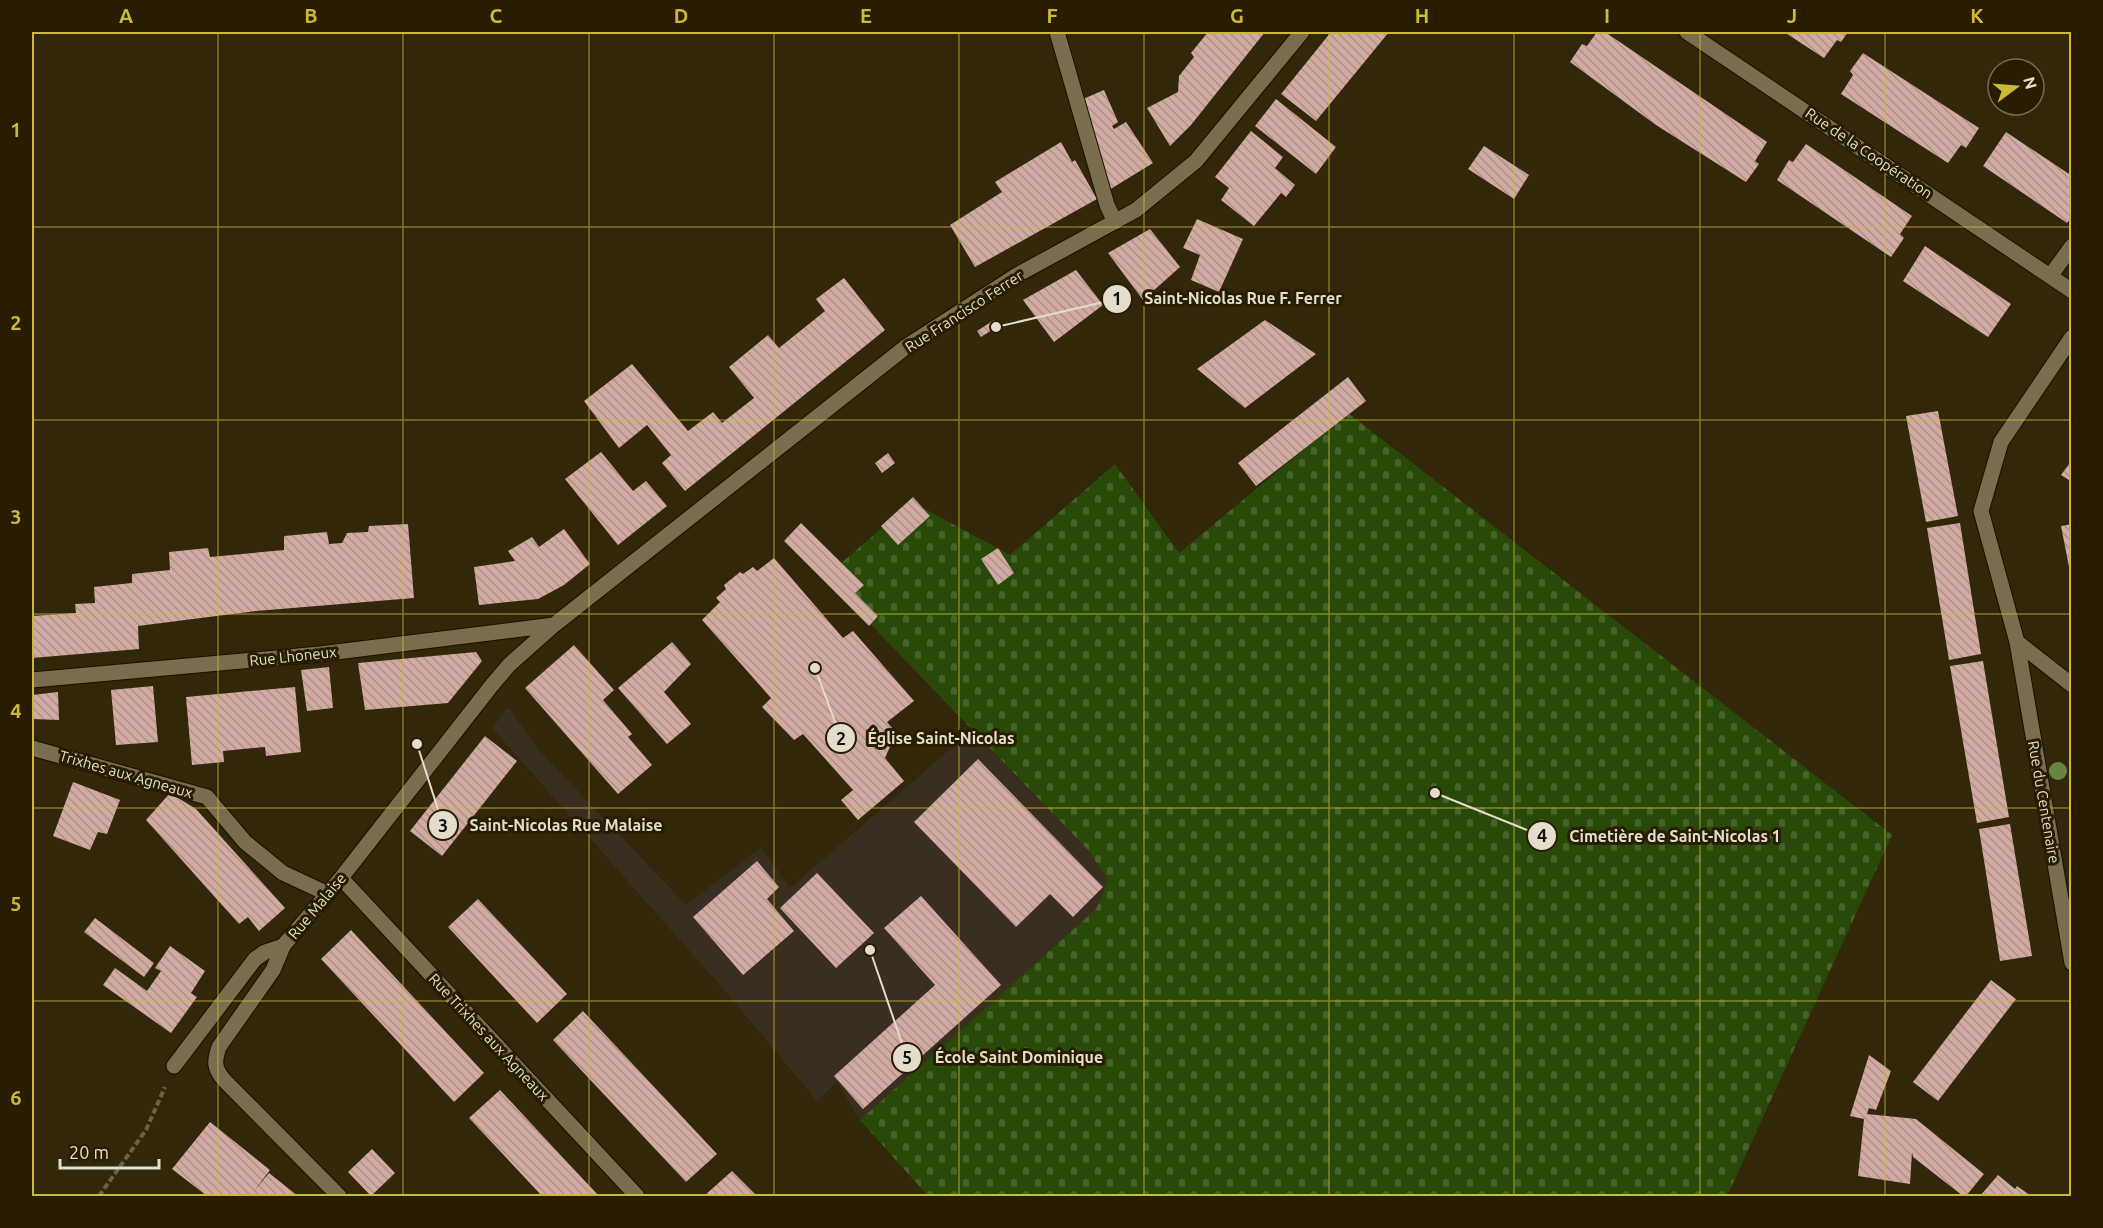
<svg xmlns="http://www.w3.org/2000/svg" width="2103" height="1228" viewBox="0 0 2103 1228" font-family="Ubuntu,sans-serif">
	<style>
		.education { fill: #392e1f }
		.cemetery { fill: url(#cemetery-stones) }
		.building { fill: url(#building-back-hatch) }
		.lines { fill: none; stroke-linecap: round; stroke-linejoin: round }
		.lane-casing { stroke: #181000; stroke-width: 17 }
		.street-casing { stroke: #181000; stroke-width: 17 }
		.path { stroke: #6a6147; stroke-width: 4; stroke-dasharray: 6 3; stroke-linecap: butt }
		.lane { stroke: #7a6d4e; stroke-width: 15 }
		.street { stroke: #7a6d4e; stroke-width: 15 }
		.tree { fill: #6a8541 }
		.grid { fill: none; stroke: #ceb838; stroke-width: 1.5; stroke-opacity: 0.55 }
		.labels { text-anchor: middle; dominant-baseline: central; stroke-width: 6; stroke-linejoin: round; paint-order: stroke }
		.street-label { font-size: 15px; fill: #e4ddcc; stroke: #281d01 }
		.leader { fill: none; stroke: #e4ddcc; stroke-width: 2 }
		.callout-dot { fill: #e4ddcc; stroke: #281d01; stroke-width: 2 }
		.mark-label { font-size: 18px; text-anchor: middle; font-weight: bold; fill: #111 }
		.callout-label { font-size: 16px; text-anchor: middle; font-weight: bold; fill: #e4ddcc; stroke: #281d01; stroke-width: 6; stroke-linejoin: round; paint-order: stroke }
		.neatline { fill: none; stroke: #ceb838; stroke-width: 2 }
		.grid-label { font-size: 20px; text-anchor: middle; font-weight: bold; fill: #ceb838 }
	</style>
	<defs>
		<pattern id="cemetery-stones" width="16" height="16" patternUnits="userSpaceOnUse" patternTransform="scale(1.5)"><rect width="16" height="16" fill="#284907"/><path d="M2 7V4a2 2 0 0 1 4 0v3zM10 15v-3a2 2 0 0 1 4 0v3z" fill="#47632a"/></pattern>
		<pattern id="building-back-hatch" width="6" height="6" patternUnits="userSpaceOnUse" patternTransform="scale(1.5)"><rect width="6" height="6" fill="#d1aaa3"/><path d="M-1 5l2 2M0 0l6 6M5-1l2 2" fill="none" stroke="#ae908a"/></pattern>
	</defs>
	<rect width="100%" height="100%" fill="#322709"/>
	<path class="education" d="M508 707 539 750 686 905 761 847 790 888 972 730 1089 851 1108 881 1096 909 860 1120 837 1082 817 1101 725 991 492 728Z"/>
	<path class="cemetery" d="M1348 413 1892 835 1727 1196H928L860 1120 1096 909 1108 881 1089 851 825 577 912 502 1010 555 1115 464 1179 553Z"/>
	<path class="building" d="M1208 32H1265L1191 125 1170 146 1147 108 1178 92 1179 76 1194 57 1191 53Z
		M1331 32H1389L1316 121 1281 94Z
		M1597 32H1605L1767 142 1755 161 1759 164 1746 182 1656 125 1570 62 1582 44 1587 46Z
		M1784 32H1848L1841 42 1837 40 1824 58Z
		M1863 53 1979 128 1966 148 1961 145 1948 163 1841 94 1853 75 1850 71Z
		M1104 90 1118 122 1112 126 1114 129 1126 122 1153 163 1109 190 1083 99Z
		M1276 99 1336 147 1316 174 1255 126Z
		M1251 131 1283 157 1275 168 1295 185 1286 197 1281 193 1254 226 1221 200 1229 188 1215 177Z
		M2006 132 2069 174 2072 169V217L2067 223 1983 166Z
		M1061 142 1072 162 1075 160 1097 199 975 267 950 225 1002 192 995 182Z
		M1806 144 1912 216 1900 234 1904 238 1891 257 1777 180 1789 160 1793 162Z
		M1484 146 1529 175 1514 199 1468 169Z
		M1197 219 1243 239 1219 292 1191 280 1200 255 1183 248Z
		M1150 229 1180 267 1143 300 1108 253Z
		M1925 246 2011 304 1988 337 1903 281Z
		M1076 270 1103 305 1054 342 1023 300Z
		M844 278 885 330 685 491 662 463 671 455 647 425 619 448 584 401 632 364 688 431 713 412 722 423 754 398 729 367 768 335 779 348 825 311 816 299Z
		M994 320 998 326 981 337 977 331Z
		M1265 320 1316 354 1245 408 1197 369Z
		M1348 377 1366 401 1256 486 1238 463Z
		M1938 411 1958 516 1926 522 1906 416Z
		M601 452 633 491 646 481 667 506 618 545 565 479Z
		M888 453 895 463 882 473 875 463Z
		M2072 460V482L2061 475Z
		M913 497 930 516 898 545 881 526Z
		M801 523 864 585 855 593 878 616 869 626 784 541Z
		M1960 523 1981 654 1949 660 1927 528Z
		M408 524 414 598 256 611 138 626 139 649 32 658V616L76 613 75 604 95 603 94 587 132 583V574L170 570 169 552 208 548 210 557 284 550V536L327 532 329 544 342 543 347 533 368 532 369 526Z
		M2072 524V572H2070L2061 526Z
		M564 529 590 564 564 585 538 599 479 605 474 567 515 561 508 551 532 537 539 547Z
		M998 548 1014 573 998 585 981 559Z
		M774 558 843 638 853 631 914 701 887 722 892 728 889 731 893 740 885 758 904 781 858 820 841 800 853 790 803 734 794 740 762 707 771 698 702 620 720 602 716 598 726 589 724 585 740 572 743 574 753 567 757 571Z
		M672 642 691 664 664 692 691 724 667 744 618 688Z
		M574 645 614 690 603 700 632 734 628 737 652 765 618 794 525 688Z
		M476 652 482 661 448 703 365 710 358 663Z
		M1983 661 2009 817 1977 823 1950 666Z
		M329 667 333 708 307 711 301 670Z
		M153 686 158 742 116 745 111 690Z
		M295 687 301 752 266 756 265 747 223 751 224 762 192 765 186 697Z
		M58 692 59 720 32 719V695Z
		M485 736 517 761 442 856 410 831Z
		M978 759 1103 887 1073 917 1050 894 1016 927 914 822Z
		M73 782 120 800 107 834 98 832 90 850 53 836Z
		M170 793 196 809 285 908 259 931 248 917 239 924 146 820Z
		M2010 824 2032 956 2000 961 1979 829Z
		M757 861 779 887 767 899 794 931 743 975 693 917Z
		M817 873 874 933 836 968 780 908Z
		M921 896 1001 985 863 1109 834 1076 935 985 884 928Z
		M478 899 567 994 537 1023 448 927Z
		M95 918 154 963 144 977 84 932Z
		M351 930 484 1073 454 1102 321 959Z
		M170 946 205 971 191 993 197 997 171 1033 103 985 115 968 147 991 161 971 155 968Z
		M1991 980 2016 999 1938 1101 1913 1082Z
		M583 1011 717 1154 686 1182 553 1040Z
		M1869 1055 1891 1071 1876 1110 1869 1108 1867 1114 1916 1119 1984 1174 1966 1196H1963L1913 1157 1912 1152 1910 1184 1858 1176 1864 1119 1850 1116Z
		M500 1090 566 1161 599 1196H542L469 1118Z
		M210 1122 270 1170 254 1191 269 1173 298 1196H207L172 1169Z
		M372 1149 395 1173 371 1196 348 1172Z
		M732 1171 757 1196H704Z
		M1998 1175 2015 1189 2017 1186 2031 1196H1980Z"/>
	<g class="lines">
		<g class="lane-casing">
			<path id="lane" d="M1057 32 1107 205 1115 222
				M174 1066 255 959 265 952 283 946"/>
		</g>
		<g class="street-casing">
			<path id="street" d="M1687 32 2072 291
				M2051 275 2072 246
				M2072 337 2001 442 1981 511 2017 642 2072 963
				M2017 642 2072 685
				M32 680 320 654 554 625
				M32 748 207 797 245 842 283 873 328 894
				M341 878 637 1196
				M339 1196 224 1080C214 1068 214 1062 219 1047L273 970 283 946 341 878 492 685 509 665 554 625 907 346 1017 275 1136 210 1196 161 1302 32"/>
		</g>
		<path class="path" d="M99 1196 146 1130 165 1087"/>
		<use href="#lane" class="lane"/>
		<use href="#street" class="street"/>
	</g>
	<circle class="tree" cx="2058" cy="771" r="9"/>
	<path class="grid" d="M218 32V1196M403 32V1196M589 32V1196M774 32V1196M959 32V1196M1144 32V1196M1329 32V1196M1514 32V1196M1700 32V1196M1885 32V1196M32 227H2072M32 420H2072M32 614H2072M32 808H2072M32 1001H2072"/>
	<g class="labels">
		<g class="street-label">
			<text transform="translate(1869 153) rotate(34)">Rue de la Coopération</text>
			<text transform="translate(964 311) rotate(-33)">Rue Francisco Ferrer</text>
			<text transform="translate(293 656) rotate(-6)">Rue Lhoneux</text>
			<text transform="translate(126 774) rotate(16)">Trixhes aux Agneaux</text>
			<text transform="translate(2044 802) rotate(80)">Rue du Centenaire</text>
			<text transform="translate(317 906) rotate(-50)">Rue Malaise</text>
			<text transform="translate(489 1037) rotate(47)">Rue Trixhes aux Agneaux</text>
		</g>
	</g>
	<path class="leader" d="M996 327L1117 299M815 668L841 738M417 744L443 825M1435 793L1542 836M870 950L907 1058"/>
	<g class="callout-dot">
		<circle cx="996" cy="327" r="6"/>
		<circle cx="815" cy="668" r="6"/>
		<circle cx="417" cy="744" r="6"/>
		<circle cx="1435" cy="793" r="6"/>
		<circle cx="870" cy="950" r="6"/>
		<circle cx="1117" cy="299" r="15"/>
		<circle cx="841" cy="738" r="15"/>
		<circle cx="443" cy="825" r="15"/>
		<circle cx="1542" cy="836" r="15"/>
		<circle cx="907" cy="1058" r="15"/>
	</g>
	<g class="mark-label">
		<text x="1117" y="305">1</text>
		<text x="841" y="745">2</text>
		<text x="443" y="832">3</text>
		<text x="1542" y="842">4</text>
		<text x="907" y="1064">5</text>
	</g>
	<g class="callout-label">
		<text x="1243" y="304">Saint-Nicolas Rue F. Ferrer</text>
		<text x="941" y="744">Église Saint-Nicolas</text>
		<text x="566" y="831">Saint-Nicolas Rue Malaise</text>
		<text x="1675" y="842">Cimetière de Saint-Nicolas 1</text>
		<text x="1019" y="1063">École Saint Dominique</text>
	</g>
	<rect width="2103" height="1228" fill="none" stroke="#281d01" stroke-width="66"/>
	<g transform="translate(2016 87) rotate(74)"><circle r="28" fill="#281d01" stroke="#736a52" stroke-width="1.5"/>
	<path d="M0-4.5L10 22L0 15L-10 22Z" fill="#ceb838"/>
	<text y="-9" font-size="16" font-weight="bold" text-anchor="middle" fill="#e4ddcc">N</text>
	</g>
	<path d="M60 1159v9h99v-9" fill="none" stroke="#e4ddcc" stroke-width="3"/>
	<text x="69" y="1159" font-size="18" fill="#e4ddcc" stroke="#281d01" stroke-width="4.5" paint-order="stroke">20 m</text>
	<rect x="33" y="33" width="2037" height="1162" class="neatline"/>
	<g class="grid-label">
		<text x="126" y="23">A</text>
		<text x="311" y="23">B</text>
		<text x="496" y="23">C</text>
		<text x="681" y="23">D</text>
		<text x="866" y="23">E</text>
		<text x="1052" y="23">F</text>
		<text x="1237" y="23">G</text>
		<text x="1422" y="23">H</text>
		<text x="1607" y="23">I</text>
		<text x="1792" y="23">J</text>
		<text x="1977" y="23">K</text>
		<text x="16" y="137">1</text>
		<text x="16" y="330">2</text>
		<text x="16" y="524">3</text>
		<text x="16" y="718">4</text>
		<text x="16" y="911">5</text>
		<text x="16" y="1105">6</text>
	</g>
</svg>
